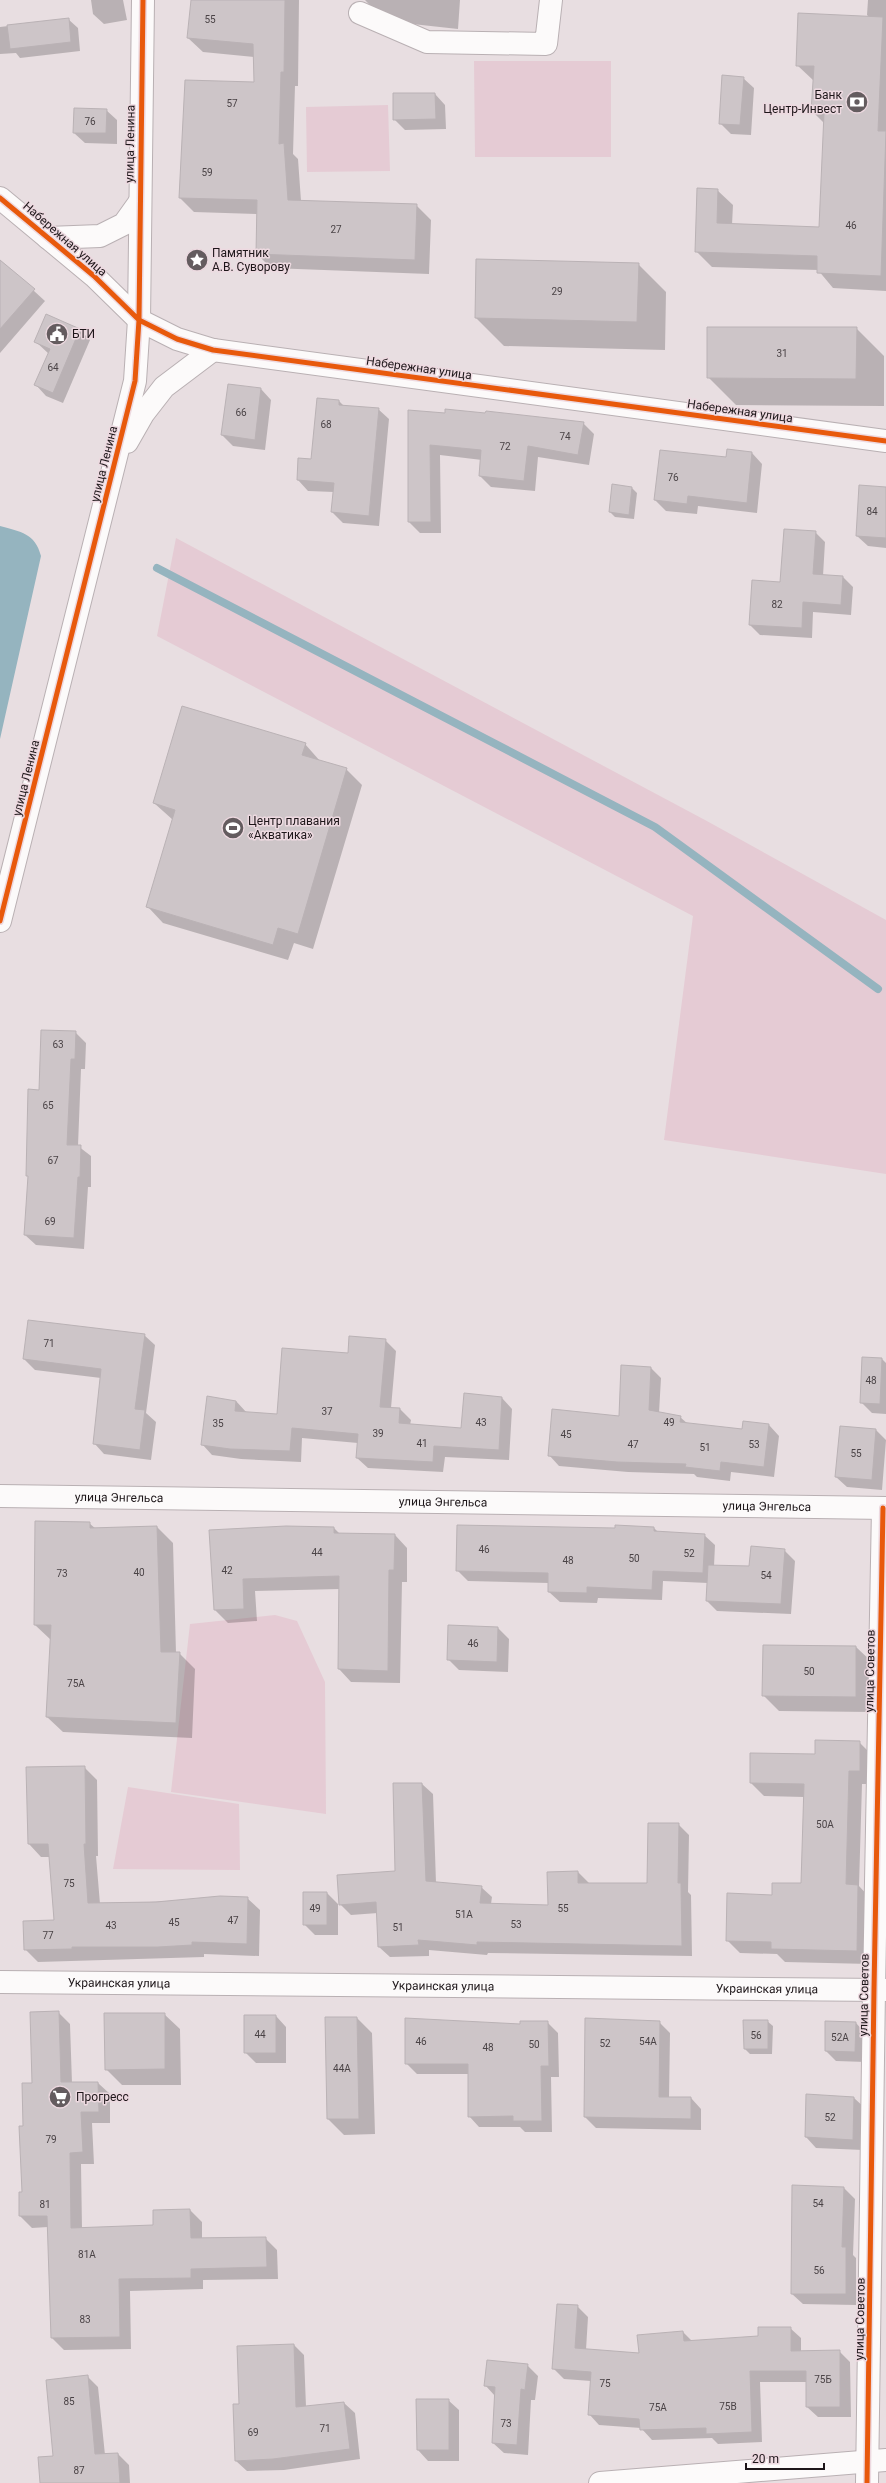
<svg xmlns="http://www.w3.org/2000/svg" width="886" height="2483" viewBox="0 0 886 2483" font-family="Roboto,sans-serif">
	<style>
		.green { fill: #e5cbd4 }
		.water { fill: #95b4bf }
		.shadow { fill: #0003 }
		.lines { fill: none; stroke-linecap: round; stroke-linejoin: round }
		.stream { stroke: #95b4bf; stroke-width: 8 }
		.building { fill: #cdc5c8; stroke: #bab2b5 }
		.minor-casing { stroke: #b9b0b3; stroke-width: 24 }
		.minor { stroke: #fcfafa; stroke-width: 22 }
		.cycleway-casing { stroke: #edd9e0; stroke-width: 8 }
		.cycleway { stroke: #e8590c; stroke-width: 5 }
		.labels { text-anchor: middle; dominant-baseline: central; stroke-width: 3; stroke-linejoin: round; paint-order: stroke }
		.number-label { font-size: 10px; fill: #4a4346 }
		.poi-label { font-size: 12px; fill: #1d1619; stroke: #edd9e0; text-anchor: start }
		.street-label { font-size: 12px; fill: #1d1619; stroke: #edd9e0 }
	</style>
	<rect width="100%" height="100%" fill="#e8dee1"/>
	<path class="green" d="M474 61H611V157H475Z
		M388 105 390 171 307 172 306 107Z
		M176 538 705 820 886 920V1174L664 1140 693 916 157 636Z
		M275 1615 297 1621 325 1682 326 1814 171 1792 190 1624Z
		M128 1787 239 1804 240 1870 113 1869Z"/>
	<path class="water" d="M0 526C21 532 35 533 41 556L0 739Z"/>
	<path class="shadow" d="M91 0H123L127 20 104 24 93 14Z
		M192 0H299L298 86H295L293 154 298 159 301 201 416 205 431 220 429 274 271 268 257 254 258 214 194 212 180 198 255 84 254 57 203 52 188 38Z
		M365 0H460L458 29 385 21Z
		M868 0H886V291L833 288 818 270 712 267 696 251 717 190 733 205 732 225 820 228 825 124 812 111 814 81 797 65 869 17 867 15Z
		M68 19 78 28 80 51 20 58 16 53 0 54V27Z
		M743 78 754 88 751 135 731 134 720 123Z
		M435 94 445 105 446 129 405 130 394 119Z
		M106 110 117 120V144L85 143 74 133Z
		M0 260 45 301 0 353Z
		M638 264 666 292 665 350 504 346 476 318Z
		M856 328 884 356V406L736 405 708 377Z
		M80 330 90 340 63 403 46 396 36 385 49 354 35 341Z
		M261 389 271 400 265 450 233 446 222 435Z
		M339 401 344 406 378 409 389 419 379 526 343 523 332 512 334 492 308 491 298 480 312 460Z
		M409 411 583 423 594 434 589 465 538 457 535 491 491 487 480 476 482 460 440 455 441 533H420L409 522Z
		M752 453 762 464 757 513 698 506 697 514 666 511 655 500 727 458Z
		M632 488 637 493 634 519 615 517 610 512Z
		M886 488V548L868 546 857 536Z
		M815 532 825 542 823 576 843 577 853 587 851 615 813 612 812 638 760 635 750 625Z
		M305 744 320 761 346 769 362 785 313 949 294 943 288 960 163 923 148 907 173 820 154 803Z
		M75 1032 86 1043 85 1069H81L78 1146 91 1156V1187H88L84 1249 36 1245 25 1235 29 1177 27 1175 40 1091Z
		M144 1335 155 1345 146 1413 156 1422 151 1460 104 1454 94 1443 101 1378 35 1370 24 1359Z
		M385 1340 396 1351 391 1408 400 1409 411 1420 410 1425 462 1429 502 1398 512 1409 509 1460 445 1457 443 1472 368 1468 357 1458 358 1443 302 1438 301 1462 241 1459 212 1455 202 1444 236 1401 247 1413 278 1415 349 1355Z
		M882 1359 886 1363V1414L872 1413 861 1402Z
		M651 1368 661 1378 659 1413 680 1417 688 1424 743 1430 769 1425 779 1436 774 1477 731 1472 730 1481 697 1477 694 1474 628 1472 559 1466 549 1455 619 1417Z
		M876 1430 886 1440 882 1490 847 1487 836 1477Z
		M89 1523 96 1529 157 1527 173 1543 176 1653H179L195 1669 192 1738 63 1732 47 1717 51 1640 35 1625Z
		M616 1526 654 1528 658 1532 704 1535 715 1545 714 1566 750 1568 784 1550 795 1561 791 1614 717 1611 707 1601 708 1583 663 1581 662 1600 598 1598 597 1603 560 1602 549 1592V1583L468 1581 457 1570 616 1529Z
		M334 1528 340 1534 395 1535 407 1548V1582H402L400 1683 351 1682 339 1669 340 1589 255 1591 257 1621 228 1623 215 1610 210 1531Z
		M498 1628 509 1639 508 1672 459 1670 448 1659Z
		M764 1646 856 1647 872 1662 871 1712 779 1711 763 1695Z
		M859 1742 872 1755V1784H862L859 1886 871 1899 870 1964 785 1962 777 1954 740 1953 727 1940 773 1896 802 1884 804 1797 764 1796 751 1783V1754L816 1755Z
		M84 1767 97 1780 98 1856H96L100 1904 247 1898 260 1910 259 1956 204 1954V1957L38 1962 25 1949 55 1921 50 1857H41L29 1844 27 1768Z
		M422 1784 433 1794 436 1883 481 1887 492 1897 491 1904 549 1906 578 1872 589 1883 648 1884 678 1824 689 1835 688 1892 691 1895 692 1956 488 1953 487 1955 429 1950V1956L390 1957 379 1947 378 1913 351 1915 340 1904 396 1872Z
		M304 1893H327L338 1904V1935H315L304 1924Z
		M58 2012 70 2024 72 2083H98L110 2094V2123H92L94 2164H81L82 2229 154 2226V2211L190 2210 202 2222V2239L265 2238 277 2250 278 2279 203 2280V2289L130 2291 131 2349 64 2350 52 2338 48 2227 32 2228 20 2216 23 2193 24 2127 33 2084Z
		M164 2014 180 2029 181 2085H122L106 2069Z
		M276 2016 286 2027V2063H256L245 2052Z
		M326 2018H357L372 2033 375 2134 344 2135 328 2119Z
		M767 2021 773 2026 772 2054H750L745 2049Z
		M547 2022 558 2033 559 2077H551L552 2132H525L520 2127H479L469 2116V2074H417L406 2063 521 2025Z
		M659 2022 670 2033 669 2098H691L701 2109V2130L596 2128 585 2117Z
		M856 2023 866 2034V2062L836 2061 826 2051Z
		M807 2095 854 2098 865 2108 863 2150 816 2148 806 2137Z
		M844 2188 855 2199 853 2255 856 2258V2305L803 2304 792 2294Z
		M577 2306 588 2317 586 2350 640 2354 683 2332 692 2341 759 2337 790 2328 801 2338V2352L839 2351 850 2362 851 2417H818L807 2407V2382H760L762 2442 718 2444 712 2438 652 2440 641 2428 599 2425 589 2414 591 2381 564 2379 553 2368Z
		M294 2345 304 2355 306 2407 344 2403 355 2413 360 2459 284 2470 247 2471 236 2461 241 2405Z
		M527 2365 538 2376 535 2400H531L528 2455 504 2453 493 2443 495 2396 485 2385Z
		M87 2376 98 2387 105 2455 118 2454 129 2465 130 2483H41L55 2457Z
		M417 2400H448L459 2410V2461H428L418 2450Z"/>
	<g class="lines">
		<path class="stream" d="M157 568 655 827 878 989"/>
	</g>
	<path class="building" d="M191 0H285L284 72H281L279 144 284 143 288 200 417 204 415 260 256 254 257 200 179 198 185 80 254 82 253 44 187 38Z
		M798 13 883 17 878 131H886L881 276 817 273V256L695 252 697 188 718 189 717 223 819 227 824 113 811 112 814 66H796Z
		M69 18 71 42 10 49 7 25Z
		M722 75 744 77 740 125 719 124Z
		M393 93H435L436 119 393 120Z
		M74 108 107 109 106 133H73Z
		M476 259 639 263 637 322 475 318Z
		M0 260 35 289 0 329Z
		M46 314 80 329 53 393 34 385 50 349 34 342Z
		M707 327H857L856 379 707 378Z
		M228 384 261 388 255 440 221 435Z
		M317 398 339 400V405L379 408 369 516 331 512 334 483 297 480 298 458 311 459Z
		M445 409 485 413 486 411 584 422 578 455 528 446 524 481 479 476 481 450 430 445 431 522H408V410L445 413Z
		M727 449 752 452 747 503 688 496 687 504 654 500 660 450 726 457Z
		M612 484 632 487 629 515 609 512Z
		M859 485 886 487V538L856 536Z
		M784 529 816 531 813 574 843 576 841 605 803 602 802 628 749 625 752 580 780 582Z
		M182 706 306 743 302 755 347 768 298 934 278 928 273 945 146 907 175 810 153 803Z
		M41 1030 76 1031 75 1059H71L67 1145H81L80 1177H78L74 1238 24 1235 28 1176H26L28 1089 39 1090Z
		M28 1320 145 1334 135 1409 145 1410 140 1450 93 1444 101 1369 23 1359Z
		M349 1336 386 1339 380 1407 400 1408 399 1423 461 1428 464 1393 502 1397 499 1450 434 1446 433 1462 356 1458 358 1434 292 1428 290 1451 230 1449 201 1445 207 1396 236 1401 235 1411 277 1414 282 1348 348 1353Z
		M862 1357 882 1358 880 1404 860 1403Z
		M621 1365 651 1367 649 1410 681 1416 680 1422 742 1429 743 1421 769 1424 764 1467 721 1462 720 1471 685 1467 686 1464 617 1462 548 1456 552 1409 619 1416Z
		M840 1426 876 1429 872 1480 835 1477Z
		M35 1521 90 1522V1528L157 1526 161 1652H180L176 1723 46 1717 51 1625H34Z
		M457 1525 615 1528V1525L654 1527V1531L705 1534 703 1573 653 1571 652 1590 587 1587V1593L548 1592V1573L456 1571Z
		M286 1526 334 1527V1533L395 1534 394 1570H389L388 1671 338 1669 339 1576 243 1579 244 1609 214 1610 209 1530Z
		M751 1546 785 1549 781 1604 706 1601 708 1565 749 1566Z
		M448 1625 498 1627 497 1662 447 1660Z
		M763 1645 856 1646V1697L762 1696Z
		M815 1740 860 1741V1771H849L846 1884 858 1885 857 1951 771 1949V1942L726 1941 727 1893 772 1895V1883H801L804 1784 750 1783V1753L815 1754Z
		M85 1766 86 1844H84L88 1903 156 1902 220 1896 248 1897 247 1944 192 1942V1945L158 1947H72V1949L24 1950 23 1921 54 1920 48 1844H28L26 1767Z
		M393 1783H422L426 1881 482 1886 480 1903 548 1905 547 1872 578 1871V1883H647L648 1823H679L678 1883H681L682 1946 477 1942V1945L418 1940 419 1945 378 1947 376 1902 339 1905 337 1875 395 1871Z
		M303 1892H327V1925H303Z
		M59 2011 61 2082H98L99 2112H81L83 2152 70 2153 71 2228 153 2225V2210L190 2209 191 2238 266 2237 267 2267 191 2269V2278L119 2279 120 2337 51 2338 47 2216H19V2192H22L19 2126H23L22 2083H32L30 2012Z
		M104 2013H165V2069L105 2070Z
		M244 2015H276V2053H244Z
		M325 2017H357L359 2119H327Z
		M405 2018 520 2024V2021H548L549 2066H541L542 2121H513V2116L468 2117V2064H405Z
		M585 2018 660 2021 659 2097H691V2119L584 2117Z
		M743 2020H768V2049H744Z
		M825 2021 856 2022 855 2052 825 2051Z
		M806 2094 854 2097 853 2140 805 2137Z
		M792 2185 844 2187 842 2247H846V2294H791Z
		M557 2304 578 2305 575 2348 639 2353 637 2335 683 2331 684 2341 758 2336V2327H791V2351L840 2350V2407H806V2371H750L752 2432 706 2434V2428L640 2430 639 2419 588 2415 591 2372 552 2369Z
		M294 2344 296 2407 344 2402 350 2449 273 2459 235 2461 233 2404H239L237 2346Z
		M487 2360 528 2364 525 2390 521 2389 517 2445 492 2443 495 2387 484 2386Z
		M88 2375 95 2454 118 2453 120 2483H40L38 2457 53 2456 46 2380Z
		M416 2399H449V2450H417Z"/>
	<g class="lines">
		<g class="minor-casing">
			<g id="minor">
				<path d="M360 13 427 42 546 44 551 0"/>
				<path d="M0 198 94 276 139 320 177 339 213 350 886 441"/>
				<path d="M48 238 100 236 124 224 139 203"/>
				<path d="M127 442 143 414 164 387 213 350"/>
				<path d="M0 921 135 381 139 320 143 0"/>
				<path id="s1" d="M0 1496 886 1508"/>
				<path id="s2" d="M0 1982 886 1990"/>
				<path d="M600 2483 886 2460"/>
				<path d="M867 2483 874 1989 883 1508"/>
			</g>
		</g>
		<use href="#minor" class="minor"/>
		<g class="cycleway-casing">
			<path id="cycleway" d="M0 198 94 276 139 320 177 339 213 350 886 441
				M0 921 135 381 139 320 143 0
				M867 2483 874 1989 883 1508"/>
		</g>
		<use href="#cycleway" class="cycleway"/>
	</g>
	<defs>
		<g id="bank-disc" transform="scale(1.15)"><circle r="9.5" fill="#645c5f" stroke="#edd9e0"/><path d="M-6-4H6V4H-6ZM0-2.3a2.3 2.3 0 1 0 0 4.6a2.3 2.3 0 1 0 0-4.6Z" fill="#fff"/></g>
		<g id="sight-disc" transform="scale(1.15)"><circle r="9.5" fill="#645c5f" stroke="#edd9e0"/><path d="M0-6L1.8-2.2L6-1.7L2.9 1.2L3.7 5.4L0 3.3L-3.7 5.4L-2.9 1.2L-6-1.7L-1.8-2.2Z" fill="#fff"/></g>
		<g id="civic-disc" transform="scale(1.15)"><circle r="9.5" fill="#645c5f" stroke="#edd9e0"/><path d="M-.6-6.5H3V-4.5H.6V-3L4-1V1h2V6H-6V1h2V-1L-.6-3ZM-1.2 2.5V6h2.4V2.5Z" fill="#fff"/></g>
		<g id="stadium-disc" transform="scale(1.15)"><circle r="9.5" fill="#645c5f" stroke="#edd9e0"/><path d="M0-5a6.5 5 0 1 0 0 10a6.5 5 0 1 0 0-10ZM-3.5-1.8h7v3.6h-7Z" fill="#fff"/></g>
		<g id="supermarket-disc" transform="scale(1.15)"><circle r="9.5" fill="#645c5f" stroke="#edd9e0"/><path d="M-6-5.5h2.5l.6 2H6L4.5 2H-2.5L-4.4-4H-6ZM-1.5 3.2a1.3 1.3 0 1 0 .1 0ZM3 3.2a1.3 1.3 0 1 0 .1 0Z" fill="#fff"/></g>
	</defs>
	<g fill-rule="evenodd">
		<use href="#bank-disc" x="857" y="102"/>
		<use href="#sight-disc" x="197" y="260"/>
		<use href="#civic-disc" x="57" y="334"/>
		<use href="#stadium-disc" x="233" y="828"/>
		<use href="#supermarket-disc" x="60" y="2097"/>
	</g>
	<g class="labels">
		<g class="number-label">
			<text x="210" y="19">55</text>
			<text x="232" y="103">57</text>
			<text x="90" y="121">76</text>
			<text x="207" y="172">59</text>
			<text x="851" y="225">46</text>
			<text x="336" y="229">27</text>
			<text x="557" y="291">29</text>
			<text x="782" y="353">31</text>
			<text x="53" y="367">64</text>
			<text x="241" y="412">66</text>
			<text x="326" y="424">68</text>
			<text x="565" y="436">74</text>
			<text x="505" y="446">72</text>
			<text x="673" y="477">76</text>
			<text x="872" y="511">84</text>
			<text x="777" y="604">82</text>
			<text x="58" y="1044">63</text>
			<text x="48" y="1105">65</text>
			<text x="53" y="1160">67</text>
			<text x="50" y="1221">69</text>
			<text x="49" y="1343">71</text>
			<text x="871" y="1380">48</text>
			<text x="327" y="1411">37</text>
			<text x="481" y="1422">43</text>
			<text x="669" y="1422">49</text>
			<text x="218" y="1423">35</text>
			<text x="378" y="1433">39</text>
			<text x="566" y="1434">45</text>
			<text x="422" y="1443">41</text>
			<text x="633" y="1444">47</text>
			<text x="754" y="1444">53</text>
			<text x="705" y="1447">51</text>
			<text x="856" y="1453">55</text>
			<text x="484" y="1549">46</text>
			<text x="317" y="1552">44</text>
			<text x="689" y="1553">52</text>
			<text x="634" y="1558">50</text>
			<text x="568" y="1560">48</text>
			<text x="227" y="1570">42</text>
			<text x="139" y="1572">40</text>
			<text x="62" y="1573">73</text>
			<text x="766" y="1575">54</text>
			<text x="473" y="1643">46</text>
			<text x="809" y="1671">50</text>
			<text x="76" y="1683">75А</text>
			<text x="825" y="1824">50А</text>
			<text x="69" y="1883">75</text>
			<text x="315" y="1908">49</text>
			<text x="563" y="1908">55</text>
			<text x="464" y="1914">51А</text>
			<text x="233" y="1920">47</text>
			<text x="174" y="1922">45</text>
			<text x="516" y="1924">53</text>
			<text x="111" y="1925">43</text>
			<text x="398" y="1927">51</text>
			<text x="48" y="1935">77</text>
			<text x="260" y="2034">44</text>
			<text x="756" y="2035">56</text>
			<text x="840" y="2037">52А</text>
			<text x="421" y="2041">46</text>
			<text x="648" y="2041">54А</text>
			<text x="605" y="2043">52</text>
			<text x="534" y="2044">50</text>
			<text x="488" y="2047">48</text>
			<text x="342" y="2068">44А</text>
			<text x="830" y="2117">52</text>
			<text x="51" y="2139">79</text>
			<text x="818" y="2203">54</text>
			<text x="45" y="2204">81</text>
			<text x="87" y="2254">81А</text>
			<text x="819" y="2270">56</text>
			<text x="85" y="2319">83</text>
			<text x="823" y="2379">75Б</text>
			<text x="605" y="2383">75</text>
			<text x="69" y="2401">85</text>
			<text x="728" y="2406">75В</text>
			<text x="658" y="2407">75А</text>
			<text x="506" y="2423">73</text>
			<text x="325" y="2428">71</text>
			<text x="253" y="2432">69</text>
			<text x="79" y="2470">87</text>
		</g>
		<g class="poi-label">
			<text x="842" y="95" text-anchor="end">Банк<tspan x="842" dy="14">Центр-Инвест</tspan></text>
			<text x="212" y="253">Памятник<tspan x="212" dy="14">А.В. Суворову</tspan></text>
			<text x="72" y="334">БТИ</text>
			<text x="248" y="821">Центр плавания<tspan x="248" dy="14">«Акватика»</tspan></text>
			<text x="76" y="2097">Прогресс</text>
		</g>
		<g class="street-label">
			<text transform="translate(130 144) rotate(-89)">улица Ленина</text>
			<text transform="translate(65 239) rotate(41)">Набережная улица</text>
			<text transform="translate(419 368) rotate(8)">Набережная улица</text>
			<text transform="translate(740 411) rotate(8)">Набережная улица</text>
			<text transform="translate(104 464) rotate(-76)">улица Ленина</text>
			<text transform="translate(26 778) rotate(-76)">улица Ленина</text>
			<text stroke="none"><textPath href="#s1" startOffset="119">улица Энгельса</textPath></text>
			<text stroke="none"><textPath href="#s1" startOffset="443">улица Энгельса</textPath></text>
			<text stroke="none"><textPath href="#s1" startOffset="767">улица Энгельса</textPath></text>
			<text transform="translate(870 1671) rotate(-89)">улица Советов</text>
			<text stroke="none"><textPath href="#s2" startOffset="119">Украинская улица</textPath></text>
			<text stroke="none"><textPath href="#s2" startOffset="443">Украинская улица</textPath></text>
			<text stroke="none"><textPath href="#s2" startOffset="767">Украинская улица</textPath></text>
			<text transform="translate(864 1995) rotate(-89)">улица Советов</text>
			<text transform="translate(860 2319) rotate(-89)">улица Советов</text>
		</g>
	</g>
	<path d="M746 2463v6h78v-6" fill="none" stroke="#1d1619" stroke-width="2"/>
	<text x="752" y="2463" font-size="12" fill="#1d1619" stroke="#edd9e0" stroke-width="3" paint-order="stroke">20 m</text>
</svg>
